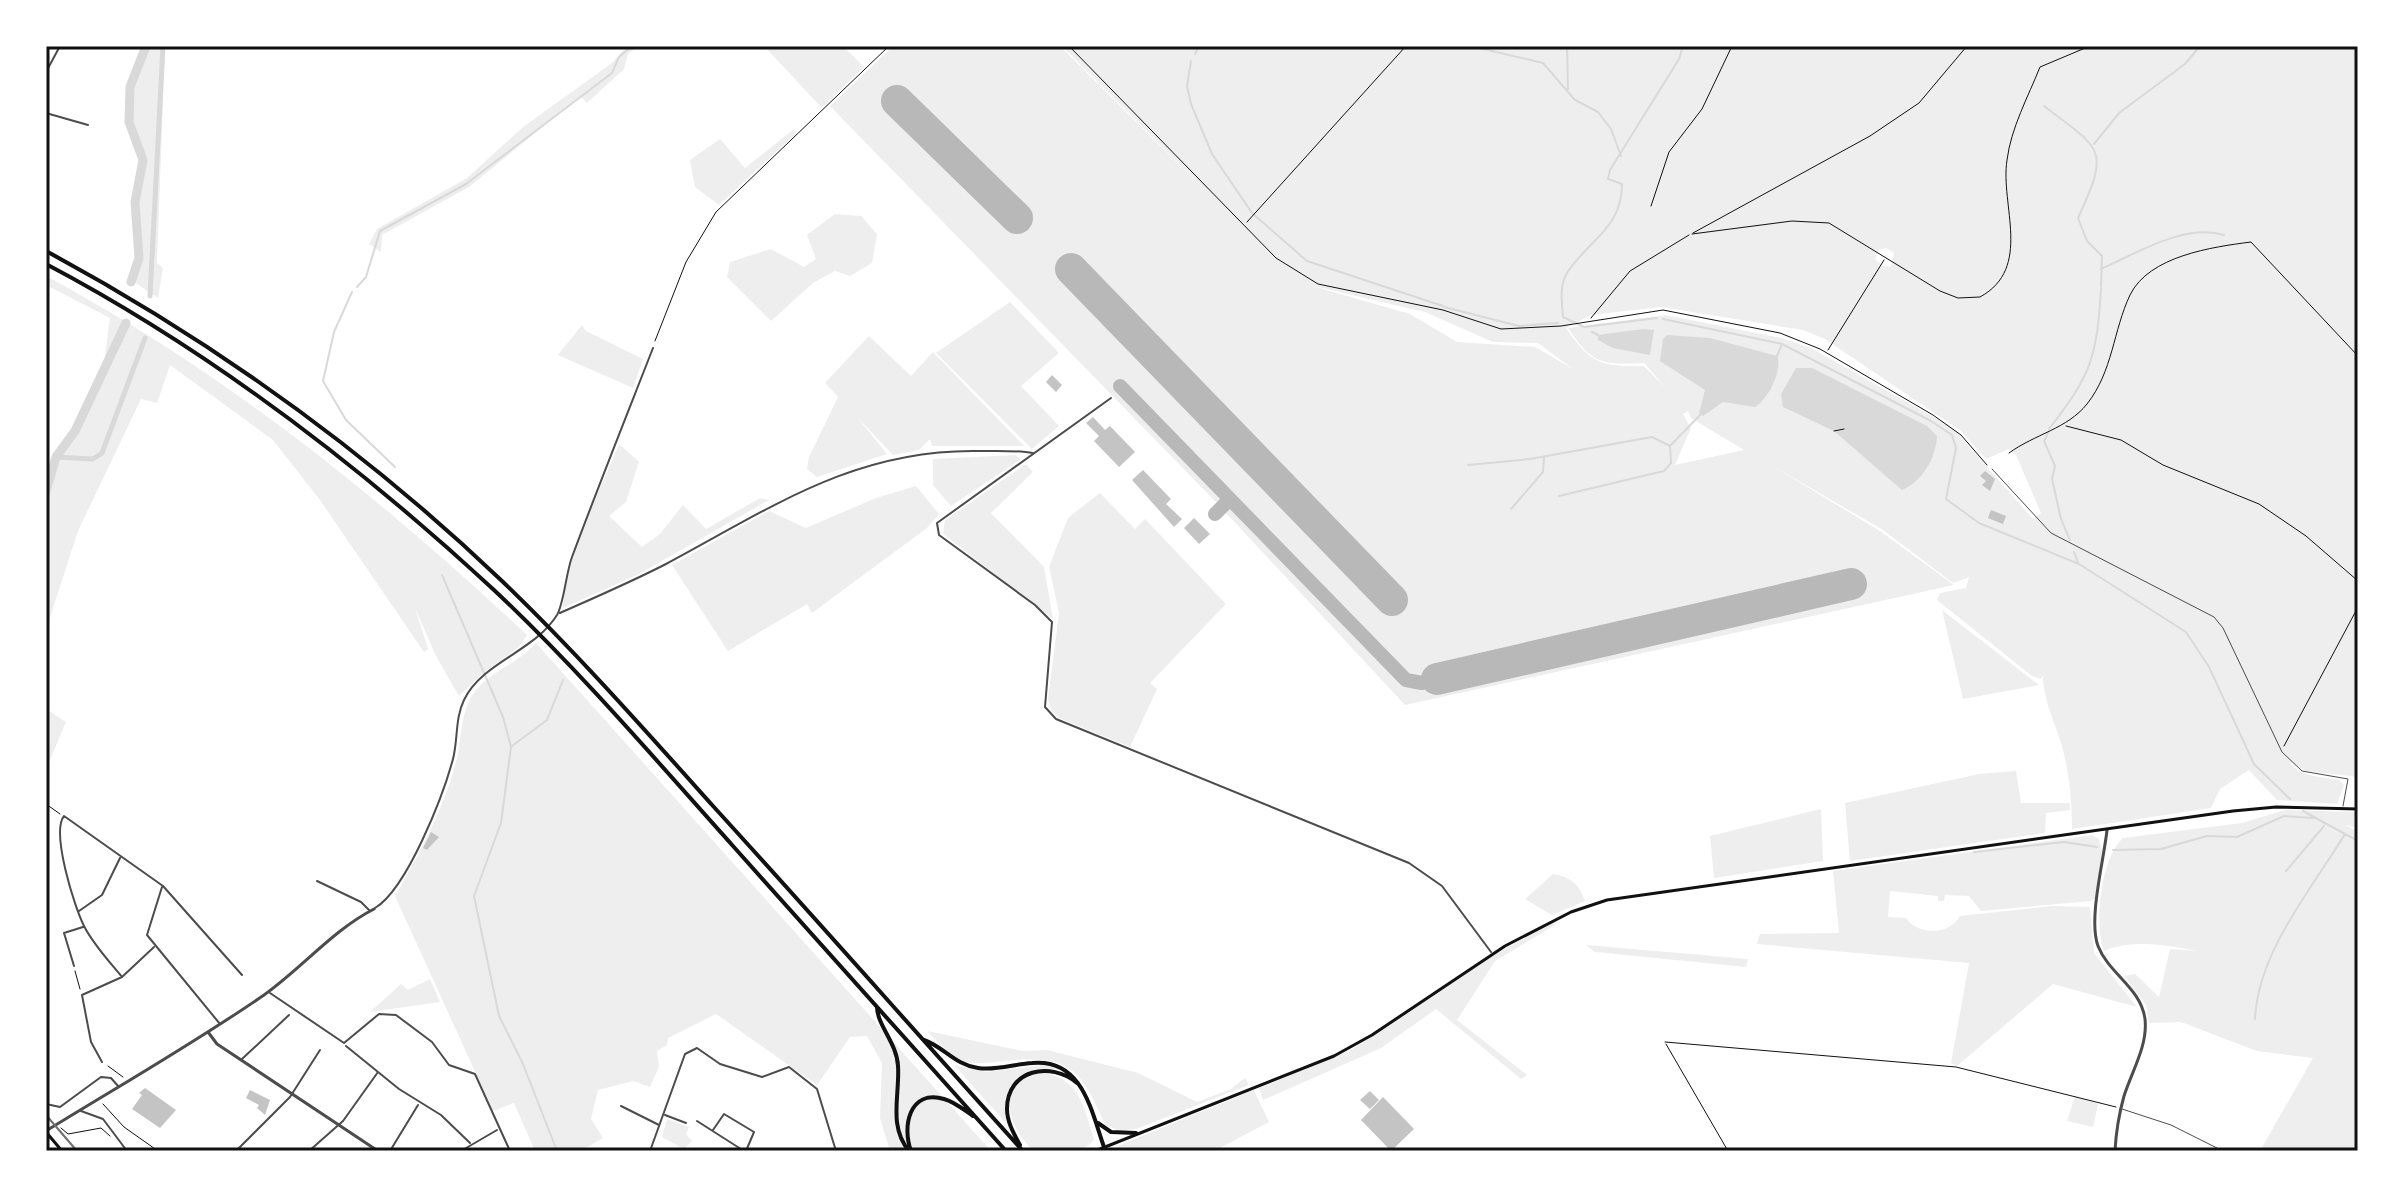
<svg xmlns="http://www.w3.org/2000/svg" width="2404" height="1197" viewBox="0 0 2404 1197" font-family="Ubuntu,sans-serif">
	<style>
		.green { fill: #eee; fill-rule: evenodd }
		.water { fill: #d9d9d9 }
		.lines { fill: none; stroke-linecap: round; stroke-linejoin: round }
		.stream { stroke: #d9d9d9; stroke-width: 2 }
		.canal { stroke: #d9d9d9; stroke-width: 5 }
		.river { stroke: #d9d9d9; stroke-width: 9 }
		.taxiway { stroke: #b8b8b8; stroke-width: 14 }
		.runway { stroke: #b8b8b8; stroke-width: 32 }
		.building { fill: #c4c4c4 }
		.path { stroke: #111; stroke-width: 1 }
		.service { stroke: #4c4c4c; stroke-width: 1 }
		.minor { stroke: #4c4c4c; stroke-width: 2 }
		.tertiary { stroke: #4c4c4c; stroke-width: 3 }
		.secondary { stroke: #111; stroke-width: 3 }
		.primary { stroke: #111; stroke-width: 3 }
		.motorway { stroke: #111; stroke-width: 4 }
		.rail { stroke: #707070; stroke-width: 2 }
		.neatline { fill: none; stroke: #111; stroke-width: 3 }
	</style>
	<rect width="100%" height="100%" fill="#fff"/>
	<path class="green" d="M144 46H165L157 263 163 268 158 298 128 278 136 257 132 204 141 160 127 123 128 87Z
		M627 46H638L628 54 624 69 587 103 580 96 469 187 382 235 381 252 369 244 377 229 467 178 523 127 612 63Z
		M764 46H843L864 67 822 108Z
		M893 46H1060L1222 207 1062 46H2358V777L2306 771 2290 762C2299 777 2322 777 2339 780L2344 785 2337 804 2277 800 2249 770 2220 789 2211 808 2072 829C2072 804 2070 779 2064 754 2058 728 2043 702 2043 675L2041 679 2032 676 1937 600 1940 593 1966 588 1969 577 1953 583 1883 530 1766 462 1880 531 1954 585 1405 705 1214 500 830 106ZM1886 248 1894 253 1891 267 1883 266 1875 259 1879 250ZM1309 285 1425 312 1493 342 1538 343 1573 369 1535 347 1457 342 1410 314ZM1661 307 1803 330 1825 339 1961 431 1986 459 2009 449 2016 455 2041 513 2033 519 1953 428 1811 348 1781 338 1666 315 1568 328C1592 364 1601 365 1644 363L1666 388 1644 366C1600 366 1592 365 1566 328L1591 315ZM1688 411 1691 418 1744 450 1675 465 1691 428 1683 414Z
		M794 129 797 133 719 205 695 187 690 160 720 139 745 168Z
		M835 214 861 216 877 234 872 263 850 276 835 271 813 283 771 321 727 277 730 262 771 249 804 267 816 259 807 235Z
		M46 276C223 371 381 498 527 635L519 647 483 673 459 696 436 656 415 608 428 649 424 652 320 500 273 440 170 365 157 403 141 399 78 531 46 630V476L102 379 110 318 46 285Z
		M1010 302 1059 353 1021 386 1059 426 1032 449 936 353Z
		M582 325 586 331 643 359 633 388 558 355Z
		M869 336 911 376 933 352 1024 446H932L930 439 919 450 893 455 857 417 887 454 817 477 807 469 809 457 838 397 825 383Z
		M619 444 639 462 626 502 609 516 642 547 660 534 683 505 706 529 760 498 769 500 639 574 563 608C565 558 600 491 619 444Z
		M1016 455 1020 460 951 506 933 485V459Z
		M1026 464 1033 472 991 513 1044 567 1053 619 943 534 945 520Z
		M916 486 939 514 927 528 812 613 807 604 728 651 672 565 769 511 806 528 876 498Z
		M1100 493 1135 529 1145 519 1226 604 1150 683 1157 689 1130 747 1059 718 1052 712 1048 699 1059 613 1049 567 1068 518Z
		M1942 610 2039 685 1963 699Z
		M536 643 991 1151H890L880 1118 882 1063 867 1036 850 1037 817 1085 716 1014 668 1038 667 1045 657 1051 659 1067 650 1087 633 1081 598 1090 591 1119 603 1138 580 1151H535L514 1103 493 1111 395 896C419 855 444 808 456 762 462 741 460 716 471 697 487 672 518 664 536 643Z
		M46 709 66 722 46 769Z
		M2016 771 2021 803H2070V810L2046 813 2045 833 1850 861 1845 803 1979 774Z
		M1821 809 1823 861 1714 878 1710 836Z
		M2285 810 2358 812V828L2344 825 2358 831V1151H2260L2313 1058 2257 1051 2181 1022 2149 1023 2146 1005 2124 976 2135 974 2159 997 2170 949 2197 951C2167 945 2132 939 2104 951 2093 922 2102 856 2123 838L2242 823Z
		M2092 835 2099 839 2102 851 2095 898 2091 901 1981 911 1969 896 1945 895 1944 901H1938V896L1890 891 1888 917 1906 918C1918 936 1950 935 1960 916L2052 906 2090 907 2094 953 2137 1007 2053 984 1957 1066 1951 1063 1969 963 1757 944 1760 934 1839 933 1833 871Z
		M1553 874C1571 877 1579 884 1585 901L1552 915 1525 899Z
		M1553 923 1555 925 1495 961 1457 1020 1527 1075 1521 1079 1436 1009 1381 1048 1263 1100 1259 1088 1351 1050 1492 956Z
		M1586 945 1748 959 1746 967 1595 952Z
		M430 979 440 1002 370 1012 401 984 408 990Z
		M927 1031 1023 1051 1047 1050 1067 1055 1138 1073 1197 1102 1231 1089 1245 1078 1249 1085 1136 1129 1120 1131 1105 1125C1080 1066 1068 1055 1003 1061 992 1062 977 1065 966 1062 950 1057 938 1042 927 1031Z
		M954 1065 987 1072 1043 1065 1061 1069C1023 1071 1001 1075 1006 1123Z
		M1043 1073C1080 1078 1084 1108 1094 1139 1083 1157 1052 1151 1034 1151 1006 1126 994 1081 1043 1073Z
		M1254 1090 1269 1122 1214 1151H1115L1120 1145Z
		M2075 1096 2098 1104 2093 1127 2067 1121Z
		M667 1119 689 1127 686 1134 692 1141 684 1149 662 1137Z"/>
	<path class="water" d="M1643 329 1654 330 1650 355 1613 348 1598 340V335Z
		M1667 335 1710 338 1777 356C1783 370 1768 400 1755 407L1723 402 1703 416 1699 413 1705 390 1660 361 1663 339Z
		M1796 368H1812L1927 426 1937 436C1936 458 1922 482 1902 490L1834 431 1783 407 1781 394Z"/>
	<g class="lines">
		<path class="stream" d="M1471 46 1543 63 1575 100 1598 112 1611 129 1621 156
			M1567 46 1568 89
			M1195 54 1199 46
			M1191 61 1187 86 1191 104 1212 154 1252 213 1307 261 1443 306
			M2044 106C2101 150 2111 147 2078 218L2087 241 2102 256 2101 286
			M2094 144 2119 113 2185 64 2200 46
			M2101 269C2137 253 2185 223 2224 235
			M357 287 366 277 380 231 466 184 612 73 619 57 632 46
			M352 292 334 332 323 381 346 420 395 467
			M1444 307 1519 326 1558 323
			M1657 318 1584 327 1563 317C1562 303 1559 286 1567 273 1588 240 1622 229 1622 184L1608 179 1610 170 1679 59 1683 46
			M1663 319 1782 344 1931 421 1952 435 1956 448 1946 499 1979 523 2079 564 2186 632 2209 667 2254 764 2290 799
			M1592 332 1598 335
			M1777 356 1782 344
			M2049 429C2091 375 2097 358 2101 288
			M2048 433 2044 441 2055 466 2052 479 2061 519 2070 540
			M1468 465 1530 459 1652 437 1670 446
			M1559 496 1664 471 1671 463 1670 446 1701 414
			M1511 509 1543 472 1544 457
			M2074 552 2078 563
			M442 575 503 717 511 747 501 823 474 896 499 1016 523 1064 557 1151
			M512 746 547 720 563 680
			M2303 811 2358 841
			M2113 850 2161 849 2207 836 2237 837 2284 816 2314 818
			M1974 852 2064 842 2097 847
			M2286 871 2324 826
			M2255 1019C2258 952 2311 890 2345 834"/>
		<path class="canal" d="M150 296 163 46
			M56 457 93 459 102 453 145 338"/>
		<path class="river" d="M131 282 139 258 135 202 143 160 129 122 130 87 146 46
			M46 491 56 457 75 431 126 323"/>
		<path class="taxiway" d="M1120 386 1406 680 1422 683 1437 679
			M1215 514 1230 499"/>
		<path class="runway" d="M897 101 1017 218
			M1071 269 1392 600
			M1437 679 1851 584"/>
	</g>
	<path class="building" d="M1052 375 1062 385 1056 392 1046 382Z
		M1093 417 1105 430 1110 426 1135 452 1119 467 1094 441 1099 436 1086 423Z
		M1143 470 1171 499 1166 504 1182 519 1174 527 1132 480Z
		M1985 471 1995 479 1990 491 1982 485 1986 481 1980 476Z
		M1991 510 2006 516 2003 524 1988 518Z
		M1194 518 1210 534 1199 544 1184 528Z
		M431 832 439 837 427 850 423 848Z
		M145 1088 176 1110 160 1128 132 1109 142 1095 139 1093Z
		M250 1090 270 1100 265 1115 257 1108 259 1105 246 1098Z
		M1370 1091 1379 1100 1370 1109 1360 1100Z
		M1383 1097 1414 1129 1391 1151 1361 1120Z"/>
	<g class="lines">
		<path class="path" d="M1069 46 1276 258 1318 284 1443 310 1501 329 1561 326 1663 310 1780 333 1820 349 1933 415 1961 435 1987 465
			M1651 206 1669 152 1702 109 1732 46
			M1247 222 1406 46
			M1693 233 1870 136 1919 103 1967 46
			M1692 234 1792 221 1829 223 1940 291 1958 298 1980 297C2033 268 2000 205 2007 160 2011 128 2028 97 2040 67L2090 46
			M1591 318 1630 271 1689 235
			M655 341 686 262 716 212 889 46
			M1828 350 1884 260
			M2066 426 2121 440 2163 465 2259 504 2306 536 2358 581
			M1834 431 1844 429
			M2009 453C2035 434 2067 429 2087 404 2113 371 2113 331 2130 295 2149 256 2212 247 2251 242L2358 356
			M2284 746 2358 607
			M46 804 60 814
			M75 971 80 989
			M1665 1042 1956 1067 2116 1107
			M1666 1044 1728 1151
			M108 1066 123 1077
			M103 1104 124 1127 158 1151
			M61 1128 68 1134 101 1128 110 1136"/>
		<path class="service" d="M1992 469 2051 533 2214 617 2223 628 2282 752 2302 771 2348 779 2343 806
			M2122 1109 2171 1125 2223 1151"/>
		<path class="minor" d="M46 72 60 46
			M46 113 88 125
			M1111 398 937 523 939 535 1035 605 1052 622 1045 707 1056 719 1409 863 1442 886 1491 952
			M560 613C596 597 631 582 666 564 771 508 854 449 978 451 996 451 1016 450 1033 453
			M317 881 361 902 369 910
			M162 887 147 935 220 1024
			M375 908C407 889 443 796 453 759 458 740 455 718 464 700 482 662 534 652 557 615 564 603 566 573 572 557 598 487 626 417 653 348
			M79 911 102 895 120 858
			M74 966 64 933 83 927
			M122 977C108 960 93 944 84 926 74 906 51 832 64 816L163 886 242 975
			M270 993 344 1043 379 1014 396 1015 432 1042 449 1065 475 1074 510 1151
			M346 1046 399 1089 441 1115 470 1143
			M46 1052 48 1056
			M242 1059 289 1015
			M102 1062 91 1042 82 995 122 977 154 947
			M46 1104 60 1107 101 1077 111 1078 118 1086
			M621 1106 659 1125
			M81 1111 103 1119 127 1151
			M665 1115 686 1123
			M697 1121 744 1151
			M713 1130 724 1114 754 1132 746 1151
			M236 1151 290 1097 320 1050
			M309 1151 343 1121 378 1072
			M390 1151 418 1105
			M461 1151 497 1130
			M650 1151 685 1054 697 1048 720 1064 762 1077 789 1067 817 1089 836 1151"/>
		<path class="tertiary" d="M2107 830C2104 860 2088 919 2098 946 2109 974 2141 988 2145 1019 2148 1045 2132 1071 2124 1096 2119 1114 2116 1132 2115 1151
			M208 1032 217 1044 378 1151
			M46 1131C119 1086 193 1044 264 995 302 968 333 930 374 909"/>
		<path class="secondary" d="M46 1132 62 1151
			M46 1147 50 1151"/>
		<path class="primary" d="M1095 1151 1334 1056 1372 1035 1505 946 1571 912 1607 900 2233 811 2276 807 2358 809"/>
		<path class="motorway" d="M46 251C211 340 366 451 502 581 576 652 644 729 713 806 817 920 919 1036 1023 1151
			M46 264C209 350 359 465 494 590 579 670 655 759 733 846 824 948 915 1050 1006 1151
			M877 1007C877 1025 897 1043 898 1066 900 1095 888 1126 909 1151
			M924 1040C944 1047 955 1065 978 1068 996 1071 1014 1064 1032 1063 1082 1058 1091 1110 1104 1147
			M1098 1123 1111 1132 1136 1133
			M1020 1145C1014 1134 1007 1122 1007 1109 1007 1069 1051 1061 1077 1083
			M911 1151C902 1127 909 1089 944 1099 955 1102 964 1110 973 1116"/>
		<path class="rail" d="M46 1115 77 1151"/>
	</g>
	<rect width="2404" height="1197" fill="none" stroke="#ffffff" stroke-width="96"/>
	<rect x="48" y="48" width="2308" height="1101" class="neatline"/>
</svg>
